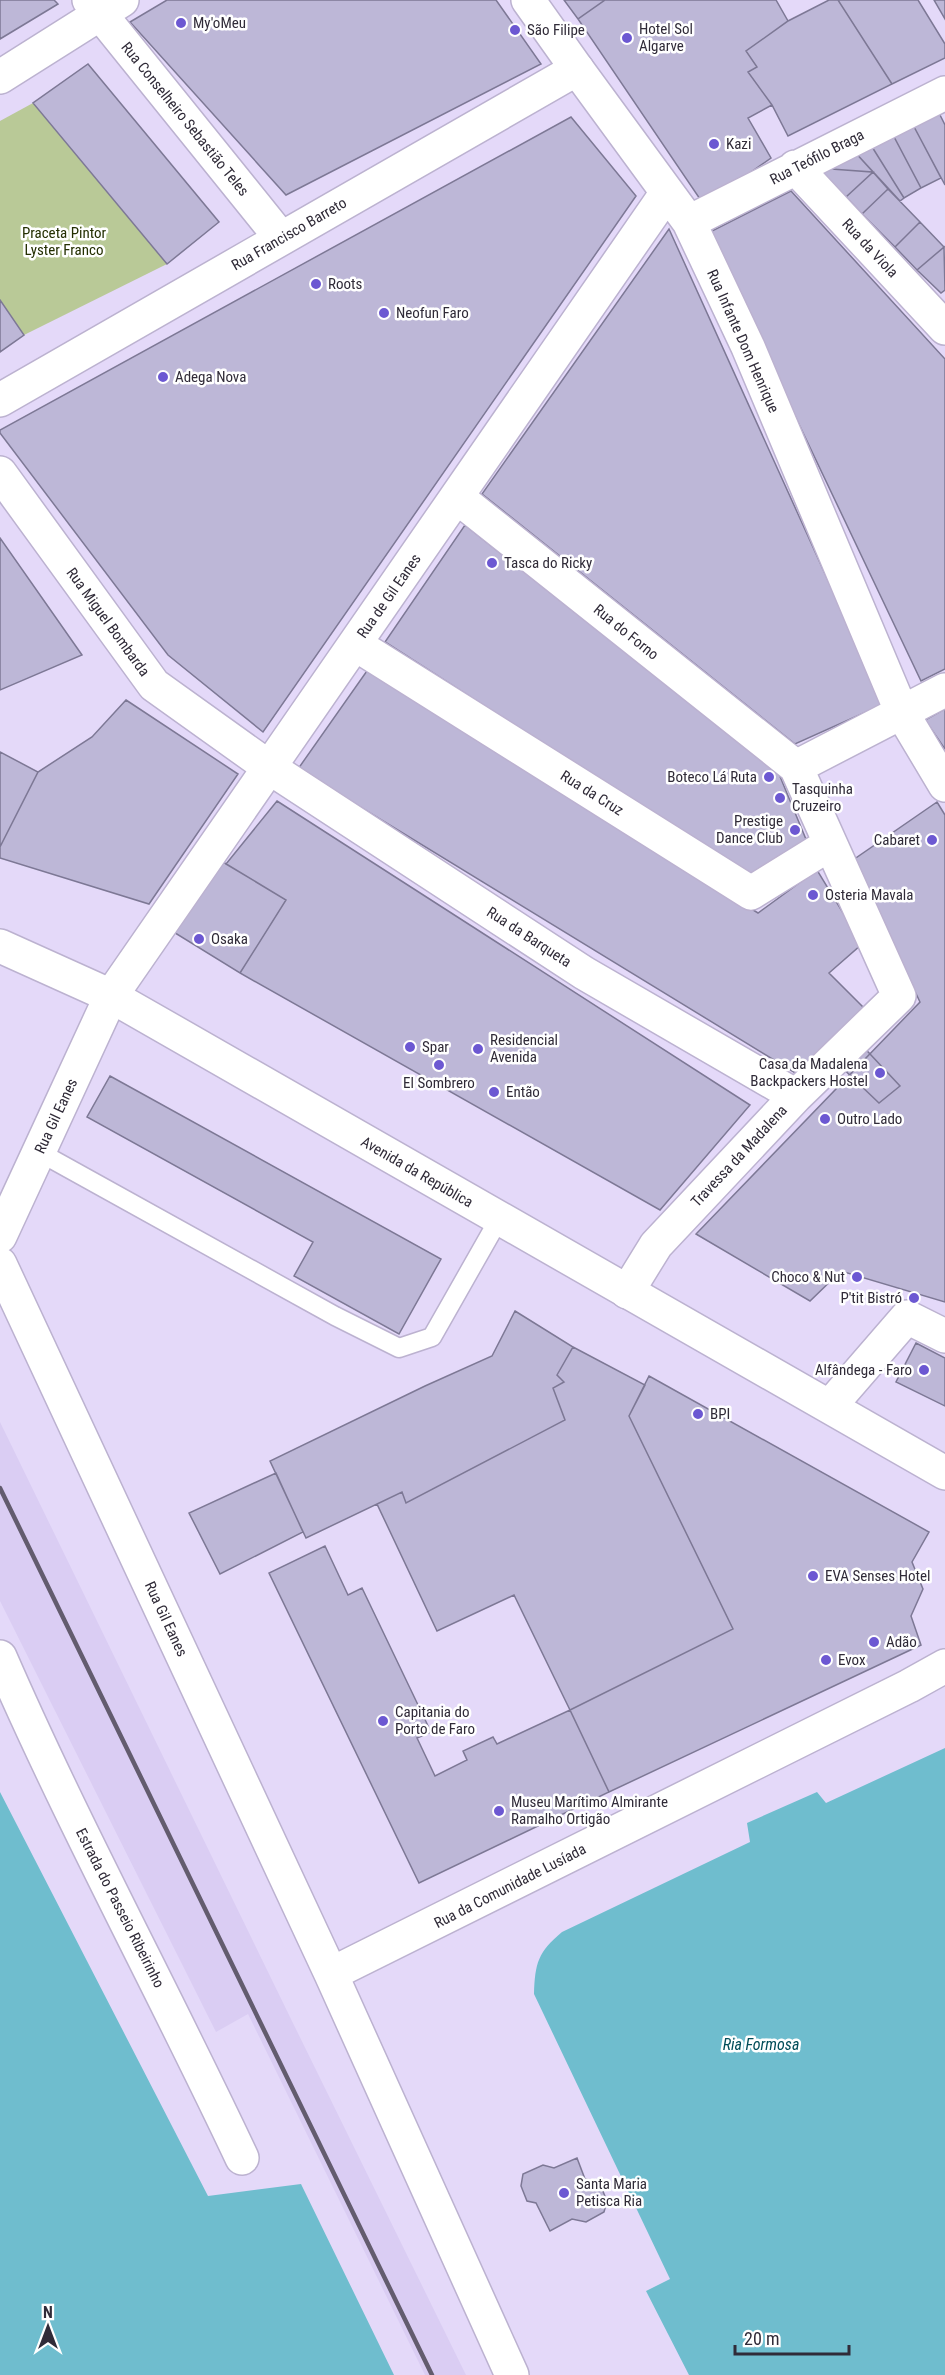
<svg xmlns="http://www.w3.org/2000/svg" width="945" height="2375" viewBox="0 0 945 2375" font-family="'Roboto Condensed',sans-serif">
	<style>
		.built { fill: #dacdf3 }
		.green { fill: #b9c997 }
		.water { fill: #6fbdce }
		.building { fill: #bdb7d7; stroke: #7d7895; stroke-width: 1.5 }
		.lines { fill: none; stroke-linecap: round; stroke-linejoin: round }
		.lane-casing { stroke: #bcb2d0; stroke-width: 21 }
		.street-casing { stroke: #bcb2d0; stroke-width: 36 }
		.secondary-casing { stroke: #bcb2d0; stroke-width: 36 }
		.lane { stroke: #fff; stroke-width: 18 }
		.street { stroke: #fff; stroke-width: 33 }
		.secondary { stroke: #fff; stroke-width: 33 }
		.rail { stroke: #635c6e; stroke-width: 4.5 }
		.poi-dot { fill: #6c58d2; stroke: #fff; stroke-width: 2 }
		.labels { text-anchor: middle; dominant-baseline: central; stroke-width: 5; stroke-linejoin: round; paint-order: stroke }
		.poi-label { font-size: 15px; fill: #302b38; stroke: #fff; text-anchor: start }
		.street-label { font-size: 15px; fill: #302b38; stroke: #fff }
		.park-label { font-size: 15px; fill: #242f02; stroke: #fff }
		.water-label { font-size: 16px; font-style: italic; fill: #014c58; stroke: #fff }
	</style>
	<rect width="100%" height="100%" fill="#e4d9f9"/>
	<path class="built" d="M0 1422 290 2017 466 2375H425L248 2014 216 2032 0 1601Z"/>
	<path class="green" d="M33 103 167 264 24 335 0 300V121Z"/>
	<path class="water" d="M945 1748V2375H689L646 2291 670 2279 534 1994C535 1963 538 1952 562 1932L750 1842 747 1823 817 1792 826 1803Z
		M0 1792 208 2196 301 2184 394 2375H0Z"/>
	<path class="building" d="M0 0H54L58 4 0 39Z
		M167 0H496L541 64 286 195 130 22Z
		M564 0H605L578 19Z
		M605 0H776L788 21 746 51 757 67 748 72 772 105 748 118 771 158 704 205 578 19Z
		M829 0H838L892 84 788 136 772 105 748 72 757 67 746 51 788 21Z
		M838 0H918L945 44V58L892 84Z
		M934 0H945V19Z
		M88 64 219 222 167 264 33 103Z
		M937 109 945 125V185L911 121Z
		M571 117 636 196 263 732 168 655 0 433V430Z
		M911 121 941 178 921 188 891 131Z
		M891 131 921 188 904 198 869 142Z
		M869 142 904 198 900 201 853 150Z
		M853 150 873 172 817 168Z
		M817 168 873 172 846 197Z
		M873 172 888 189 862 214 846 197Z
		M888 189 920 222 895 247 862 214Z
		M791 191 945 359V669L921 681 708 233Z
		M920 222 944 247 917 270 895 247Z
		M669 229 884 704 795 744 482 494Z
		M944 247 945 290 941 293 917 270Z
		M0 300 24 335 0 352Z
		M465 525 779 774 810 849 758 882 385 642Z
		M0 538 82 655 0 690Z
		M369 668 758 913 817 870 862 944 829 973 865 1009 797 1074 298 769Z
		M126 700 238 774 149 904 0 858V847L38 772 92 737Z
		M945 709V749L925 720Z
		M0 752 38 772 0 847Z
		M277 801 750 1105 660 1210 240 973 286 900 226 864Z
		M937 802 945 815V1302L841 1271 810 1301 696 1234 920 1002 853 860Z
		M213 856 286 900 240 973 167 928Z
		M855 1038 900 1086 879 1103 834 1060Z
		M110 1076 441 1259 399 1334 294 1276 313 1242 87 1117Z
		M515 1311 573 1347 557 1375 564 1382 553 1388 565 1420 406 1503 402 1492 306 1538 270 1461 425 1386 492 1356Z
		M916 1343 945 1358V1406L896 1382Z
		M573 1347 645 1385 629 1416 733 1629 570 1710 514 1595 437 1631 377 1504 402 1492 406 1503 565 1420 553 1388 564 1382 557 1375Z
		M649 1376 929 1532 912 1562 923 1589 911 1616 921 1645 609 1792 570 1710 733 1629 629 1416Z
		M276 1473 303 1532 220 1574 189 1513Z
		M325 1546 348 1595 362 1588 431 1732 417 1738 435 1776 467 1760 463 1751 493 1737 497 1744 570 1710 609 1792 419 1883 269 1573Z
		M577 2158 585 2179 599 2182 607 2201 604 2212 586 2222 572 2219 550 2231 536 2203 527 2201 521 2186 523 2174 543 2165 554 2168Z"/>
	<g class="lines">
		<g class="lane-casing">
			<path id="lane" d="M39 1152 335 1316 399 1348 432 1337 499 1219"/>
		</g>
		<g class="street-casing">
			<path id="street" d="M89 0 281 238
				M577 69 689 222 748 347 902 713 945 785
				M0 77 122 0
				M795 167 945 328
				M689 222 945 93
				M0 473 154 685 270 768 584 973 796 1096
				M457 497 796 767 899 996 796 1096 656 1245 627 1292
				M355 644 751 893 830 844
				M796 767 945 690
				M0 1236 111 996 666 194
				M0 1264 331 1974 512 2375
				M830 1406 907 1317 945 1336
				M0 1657C74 1827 163 1990 242 2158
				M331 1974 909 1686 945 1666"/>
		</g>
		<g class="secondary-casing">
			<path id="secondary" d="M0 400 577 69 528 0
				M0 946 111 996 945 1473"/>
		</g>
		<use href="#lane" class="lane"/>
		<use href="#street" class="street"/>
		<use href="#secondary" class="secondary"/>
		<path class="rail" d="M0 1488 432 2375"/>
	</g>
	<g class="poi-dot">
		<circle cx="181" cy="23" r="6"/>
		<circle cx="515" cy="30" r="6"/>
		<circle cx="627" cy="38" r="6"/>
		<circle cx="714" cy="144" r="6"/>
		<circle cx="316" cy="284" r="6"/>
		<circle cx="384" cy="313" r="6"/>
		<circle cx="163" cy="377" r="6"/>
		<circle cx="492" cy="563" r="6"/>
		<circle cx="769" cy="777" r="6"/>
		<circle cx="780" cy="798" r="6"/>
		<circle cx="795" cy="830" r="6"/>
		<circle cx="932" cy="840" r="6"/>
		<circle cx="813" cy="895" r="6"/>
		<circle cx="199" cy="939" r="6"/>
		<circle cx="410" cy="1047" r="6"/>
		<circle cx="478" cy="1049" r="6"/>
		<circle cx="439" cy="1065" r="6"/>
		<circle cx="880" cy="1073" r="6"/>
		<circle cx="494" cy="1092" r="6"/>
		<circle cx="825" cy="1119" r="6"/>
		<circle cx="857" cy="1277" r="6"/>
		<circle cx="914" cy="1298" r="6"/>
		<circle cx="924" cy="1370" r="6"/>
		<circle cx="698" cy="1414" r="6"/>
		<circle cx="813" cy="1576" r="6"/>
		<circle cx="874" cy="1642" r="6"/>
		<circle cx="826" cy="1660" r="6"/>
		<circle cx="383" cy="1721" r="6"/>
		<circle cx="499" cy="1811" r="6"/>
		<circle cx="564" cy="2193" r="6"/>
	</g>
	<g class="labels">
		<g class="poi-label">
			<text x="193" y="23">My'oMeu</text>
			<text x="639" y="29">Hotel Sol<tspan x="639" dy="17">Algarve</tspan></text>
			<text x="527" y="30">São Filipe</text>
			<text x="726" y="144">Kazi</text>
			<text x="328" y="284">Roots</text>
			<text x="396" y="313">Neofun Faro</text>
			<text x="175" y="377">Adega Nova</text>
			<text x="504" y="563">Tasca do Ricky</text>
			<text x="757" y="777" text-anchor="end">Boteco Lá Ruta</text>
			<text x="792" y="789">Tasquinha<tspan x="792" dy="17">Cruzeiro</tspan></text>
			<text x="783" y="821" text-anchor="end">Prestige<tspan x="783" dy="17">Dance Club</tspan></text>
			<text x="920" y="840" text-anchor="end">Cabaret</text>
			<text x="825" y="895">Osteria Mavala</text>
			<text x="211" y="939">Osaka</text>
			<text x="490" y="1040">Residencial<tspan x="490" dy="17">Avenida</tspan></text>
			<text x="422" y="1047">Spar</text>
			<text x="868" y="1064" text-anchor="end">Casa da Madalena<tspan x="868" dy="17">Backpackers Hostel</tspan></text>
			<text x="439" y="1083" text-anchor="middle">El Sombrero</text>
			<text x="506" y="1092">Então</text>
			<text x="837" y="1119">Outro Lado</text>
			<text x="845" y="1277" text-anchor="end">Choco &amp; Nut</text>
			<text x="902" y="1298" text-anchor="end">P'tit Bistró</text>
			<text x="912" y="1370" text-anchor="end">Alfândega - Faro</text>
			<text x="710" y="1414">BPI</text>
			<text x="825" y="1576">EVA Senses Hotel</text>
			<text x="886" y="1642">Adão</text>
			<text x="838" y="1660">Evox</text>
			<text x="395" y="1712">Capitania do<tspan x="395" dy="17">Porto de Faro</tspan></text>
			<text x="511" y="1802">Museu Marítimo Almirante<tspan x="511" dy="17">Ramalho Ortigão</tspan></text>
			<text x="576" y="2184">Santa Maria<tspan x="576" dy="17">Petisca Ria</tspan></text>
		</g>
		<g class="street-label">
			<text transform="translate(185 119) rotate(51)">Rua Conselheiro Sebastião Teles</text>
			<text transform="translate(817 157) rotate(-27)">Rua Teófilo Braga</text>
			<text transform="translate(289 234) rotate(-30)">Rua Francisco Barreto</text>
			<text transform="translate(870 248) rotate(47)">Rua da Viola</text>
			<text transform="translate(743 341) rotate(66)">Rua Infante Dom Henrique</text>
			<text transform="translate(389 596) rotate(-55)">Rua de Gil Eanes</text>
			<text transform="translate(108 622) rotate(54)">Rua Miguel Bombarda</text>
			<text transform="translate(626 632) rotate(39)">Rua do Forno</text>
			<text transform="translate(592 793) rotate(32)">Rua da Cruz</text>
			<text transform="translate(529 937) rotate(33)">Rua da Barqueta</text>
			<text transform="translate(56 1116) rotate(-65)">Rua Gil Eanes</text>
			<text transform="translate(739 1156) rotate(-47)">Travessa da Madalena</text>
			<text transform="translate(417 1172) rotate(30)">Avenida da República</text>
			<text transform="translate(166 1619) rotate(65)">Rua Gil Eanes</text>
			<text transform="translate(510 1886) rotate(-27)">Rua da Comunidade Lusíada</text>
			<text transform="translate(120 1908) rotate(63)">Estrada do Passeio Ribeirinho</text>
		</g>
		<g class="park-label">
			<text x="64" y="233">Praceta Pintor<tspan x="64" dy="17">Lyster Franco</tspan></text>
		</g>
		<g class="water-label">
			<text x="761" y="2044">Ria Formosa</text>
		</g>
	</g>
	<g transform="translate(48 2327)" stroke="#ffffff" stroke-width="4.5" paint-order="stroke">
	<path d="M0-4.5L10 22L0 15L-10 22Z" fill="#302b38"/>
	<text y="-9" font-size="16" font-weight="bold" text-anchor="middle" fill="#302b38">N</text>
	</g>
	<path d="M735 2345v9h114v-9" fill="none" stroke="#302b38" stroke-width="3"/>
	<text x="744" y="2345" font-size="18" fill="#302b38" stroke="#ffffff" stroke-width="4.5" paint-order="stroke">20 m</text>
</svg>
